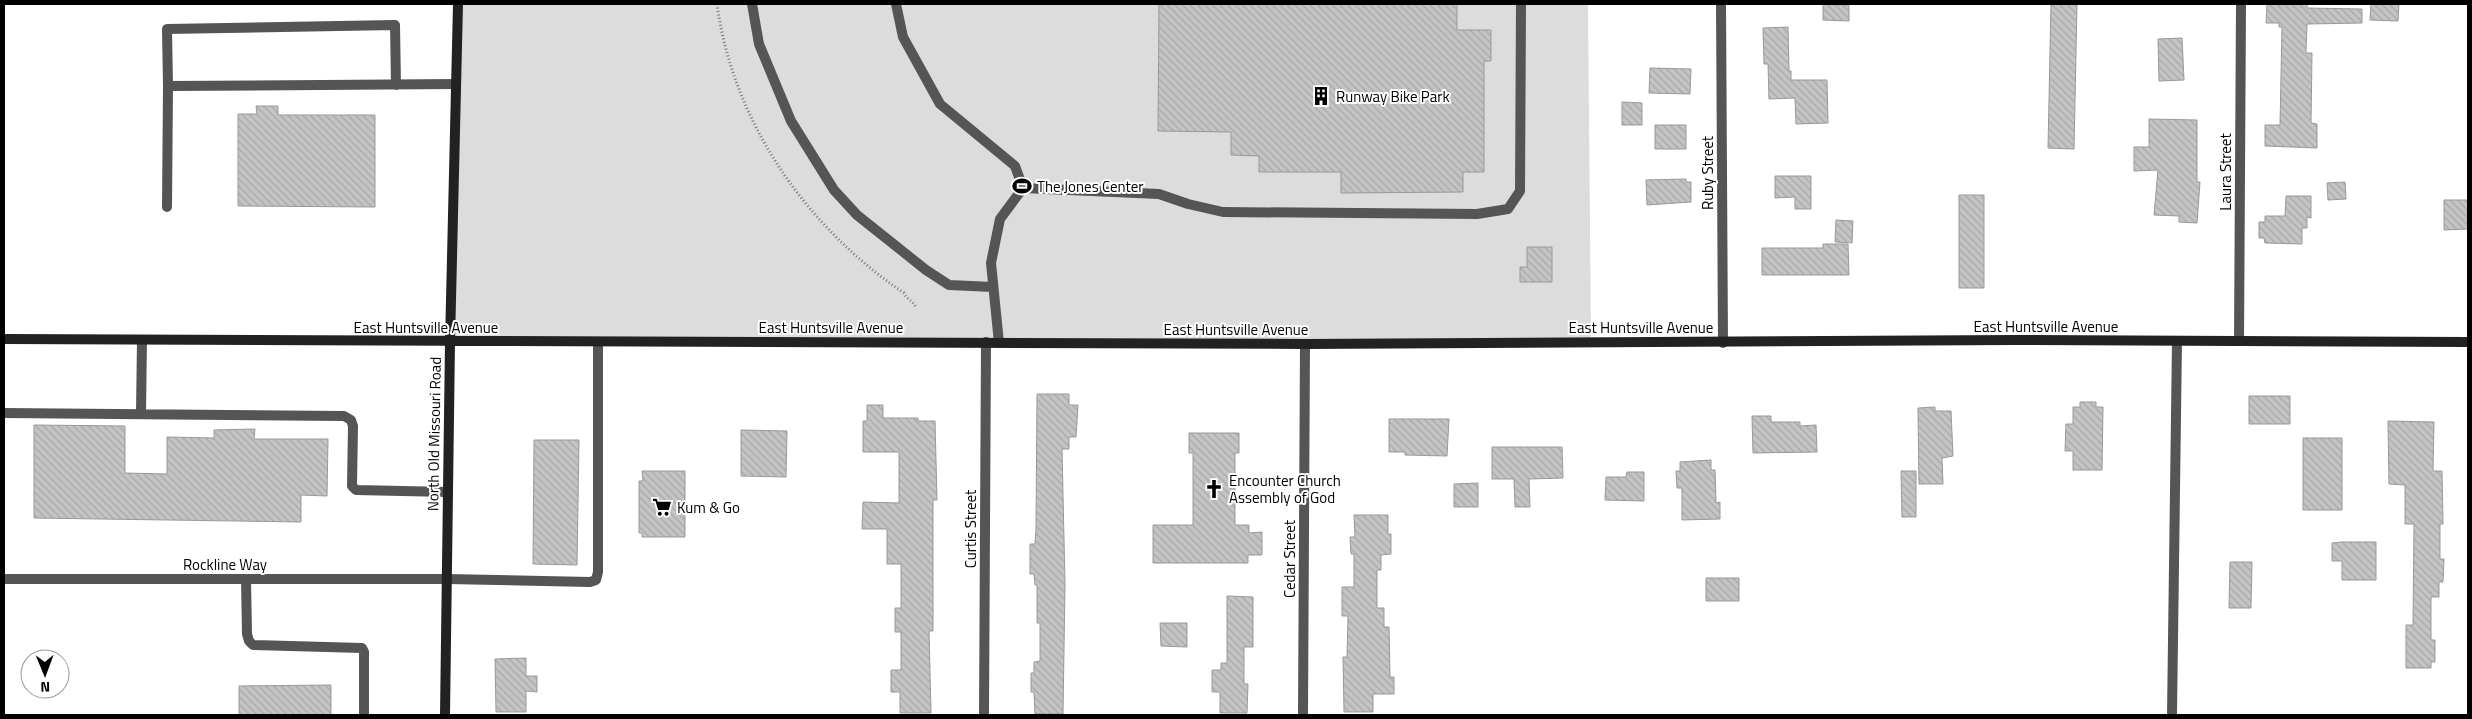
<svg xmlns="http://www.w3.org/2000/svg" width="2472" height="719" viewBox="0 0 2472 719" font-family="'Titillium Web',sans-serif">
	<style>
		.green { fill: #dcdcdc }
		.building { fill: url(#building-back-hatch); stroke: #999 }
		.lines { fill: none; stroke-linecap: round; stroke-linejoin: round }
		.path { stroke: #777; stroke-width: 3; stroke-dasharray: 1 2.5; stroke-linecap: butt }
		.service { stroke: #555; stroke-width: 10 }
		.minor { stroke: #555; stroke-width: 10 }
		.secondary { stroke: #222; stroke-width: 10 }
		.labels { text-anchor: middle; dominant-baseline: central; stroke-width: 4; stroke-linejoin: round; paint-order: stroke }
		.poi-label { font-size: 15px; fill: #000; stroke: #fff; text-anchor: start }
		.street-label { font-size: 15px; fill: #000; stroke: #fff }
	</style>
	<defs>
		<pattern id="building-back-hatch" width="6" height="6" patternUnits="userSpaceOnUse" patternTransform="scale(1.25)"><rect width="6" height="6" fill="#c4c4c4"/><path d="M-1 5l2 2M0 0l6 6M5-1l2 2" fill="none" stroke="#a7a7a7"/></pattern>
	</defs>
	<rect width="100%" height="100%" fill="#fff"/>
	<path class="green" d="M458 4H1588L1591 341 450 342Z"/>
	<path class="building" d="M1159 4H1457V30H1491V61H1484V172H1463V192L1341 193V172H1259V156L1231 155V132L1158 131Z
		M1823 4 1849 5V21L1823 20Z
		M2051 4H2077L2074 149 2048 148Z
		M2267 4H2307V8L2362 9V23L2307 24 2306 53H2312L2311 123 2317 124V148L2265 146V125H2280L2282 27H2279V23H2266Z
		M2371 4H2399L2398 21 2370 20Z
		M1788 27 1789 71H1791V80H1827L1828 123 1796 124 1795 98 1769 99 1768 64H1764L1763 28Z
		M2182 38 2184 80 2159 81 2158 39Z
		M1650 68 1691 69 1690 94 1649 93Z
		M1622 102 1642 103V125H1622Z
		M256 106H278V115H375V207L238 206V114H257Z
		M2149 119 2197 120V182H2200L2197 223 2179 222V216L2154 215 2158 170 2134 171V147H2149Z
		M1655 125H1686V149H1655Z
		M1775 176H1811V209H1795V197L1775 198Z
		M1686 179V182H1691V202L1647 205 1646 180Z
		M2345 182 2346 199 2328 200 2327 183Z
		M1959 195H1984V288H1959Z
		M2286 196H2311V218L2307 217V228H2302V244L2265 243 2264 238H2259V222H2265V216H2285Z
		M2444 200H2468V229L2444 230Z
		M1836 220 1853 221 1852 243 1835 242Z
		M1823 244H1848L1849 275H1762V248H1823Z
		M1527 247H1552V282H1520V267H1527Z
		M1037 394H1069V405H1078L1076 437H1069V449H1062L1065 584 1063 714H1035L1034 692H1031V673H1034V662L1040 661V623H1037V585H1035L1034 574H1030V544H1035L1036 529Z
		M2249 396H2290V424H2249Z
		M2080 402H2096V407H2103L2102 470H2073V451H2065L2066 424H2073V407H2080Z
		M867 405H883V418H918V421H935L937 500H933V631H929L931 713H900V692H891V670H901V632H895V608H901V564H887V529H862L863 502 899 503V452H863V421H867Z
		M1935 407V411H1951L1953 456 1942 458 1943 484H1919L1918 408Z
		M1752 416H1771V422H1800V426L1816 425 1817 452 1753 453Z
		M1389 419H1449L1447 456 1405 455V452H1389Z
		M2388 421 2434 422 2433 471H2442L2443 524H2440V559H2444L2443 582H2439V597H2431V640H2435V662H2431V668H2406V625H2413L2414 524H2405V485L2389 484Z
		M34 425 125 426V473L167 474V437L214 438V430L255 429 254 439H328L327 496 301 495V522L34 518Z
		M741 430 787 431 786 477 741 476Z
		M1189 433H1239V453H1235V525H1249V533L1262 532V555H1248V563H1153V525H1193V453H1189Z
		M2303 438H2342V510H2303Z
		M534 440H579L577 565 533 564Z
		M1492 447H1562L1563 478 1529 479 1530 507H1515L1514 479H1492Z
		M1711 460V470H1715L1716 503 1720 502V519L1682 520V488H1677L1676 471H1680V462Z
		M642 471H685V537H642V533H639V481H643Z
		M1901 471H1916V517H1902Z
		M1627 472H1644V501L1605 500 1606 477H1626Z
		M1478 483V507H1454V484Z
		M1354 515H1388V534H1391V554L1381 555V570H1377V608H1384V627H1389L1390 677H1394V694H1373V712H1344L1343 657H1347L1348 616H1342V587H1354V554H1351L1350 537H1355Z
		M2342 542H2376V580H2342V561H2332V543Z
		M2230 562H2252L2251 608H2229Z
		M1706 578H1739V601H1706Z
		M1227 596 1253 597V647H1244V684H1248L1247 713H1220V692H1212V670H1221V663H1227Z
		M1160 623H1187V647L1161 646Z
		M526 658V676H537V692L526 691V712H496L495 659Z
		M331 685V715H239V686Z"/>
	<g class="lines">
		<path class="path" d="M717 4C733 122 806 227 904 293 907 300 914 301 916 308"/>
		<path class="service" d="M752 4 759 44 791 121 834 190 857 215 926 270 949 285 993 287
			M896 4 903 37 940 104 1015 166 1023 188
			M168 86 167 29 395 25 396 85
			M167 207 168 86 456 84
			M999 343 991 263 1000 219 1023 188 1159 194 1188 204 1223 212 1477 214 1508 209 1520 191 1521 4
			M141 412 142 340
			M4 413 344 416 351 420 353 426 352 486 356 490 448 492
			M246 579 247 634 249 641 253 645 362 648 364 652V715
			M447 579 590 582 596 580 598 572V342
			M2172 715 2177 341"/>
		<path class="minor" d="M1721 4 1723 343
			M2239 341 2241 4
			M4 579H447
			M984 715 986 342
			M1303 715 1305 344"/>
		<path class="secondary" d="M4 339 1305 344 2015 340 2468 342
			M445 715 450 342 458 4"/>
	</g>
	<defs>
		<g id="building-bare" transform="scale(1.5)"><path d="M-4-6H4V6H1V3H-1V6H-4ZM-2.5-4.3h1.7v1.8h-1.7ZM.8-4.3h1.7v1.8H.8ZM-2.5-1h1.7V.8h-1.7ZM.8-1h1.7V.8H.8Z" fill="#000" stroke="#fff" stroke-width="2.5" paint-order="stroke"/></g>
		<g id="stadium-bare" transform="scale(1.5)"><path d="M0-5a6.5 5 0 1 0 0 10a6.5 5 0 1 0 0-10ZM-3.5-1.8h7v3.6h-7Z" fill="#000" stroke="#fff" stroke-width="2.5" paint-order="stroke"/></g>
		<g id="church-bare" transform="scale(1.5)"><path d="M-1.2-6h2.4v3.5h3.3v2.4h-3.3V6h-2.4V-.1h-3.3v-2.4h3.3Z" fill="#000" stroke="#fff" stroke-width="2.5" paint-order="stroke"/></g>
		<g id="supermarket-bare" transform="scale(1.5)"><path d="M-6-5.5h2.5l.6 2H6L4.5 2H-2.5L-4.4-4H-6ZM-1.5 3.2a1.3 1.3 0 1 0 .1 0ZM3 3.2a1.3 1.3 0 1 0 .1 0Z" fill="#000" stroke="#fff" stroke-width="2.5" paint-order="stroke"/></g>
	</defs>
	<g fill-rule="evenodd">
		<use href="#building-bare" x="1321" y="96"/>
		<use href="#stadium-bare" x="1022" y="186"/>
		<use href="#church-bare" x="1214" y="489"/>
		<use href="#supermarket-bare" x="662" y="507"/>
	</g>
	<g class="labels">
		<g class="poi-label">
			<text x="1336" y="96">Runway Bike Park</text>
			<text x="1037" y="186">The Jones Center</text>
			<text x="1229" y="480">Encounter Church<tspan x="1229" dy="17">Assembly of God</tspan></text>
			<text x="677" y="507">Kum &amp; Go</text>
		</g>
		<g class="street-label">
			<text transform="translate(2225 172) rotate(-90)">Laura Street</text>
			<text transform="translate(1707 173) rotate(-90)">Ruby Street</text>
			<text x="2046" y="326">East Huntsville Avenue</text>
			<text x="426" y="327">East Huntsville Avenue</text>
			<text x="831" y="327">East Huntsville Avenue</text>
			<text x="1641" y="327">East Huntsville Avenue</text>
			<text x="1236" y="329">East Huntsville Avenue</text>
			<text transform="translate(434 434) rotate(-89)">North Old Missouri Road</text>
			<text transform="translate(970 529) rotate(-90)">Curtis Street</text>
			<text transform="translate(1289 559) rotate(-90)">Cedar Street</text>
			<text x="225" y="564">Rockline Way</text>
		</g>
	</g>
	<rect width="2472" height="719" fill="none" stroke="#000000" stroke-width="10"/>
	<g transform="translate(45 674) rotate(179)"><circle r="24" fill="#ffffff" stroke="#999999"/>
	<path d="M0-4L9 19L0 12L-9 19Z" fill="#000000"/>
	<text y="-8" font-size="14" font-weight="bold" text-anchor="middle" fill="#000000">N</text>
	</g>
</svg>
